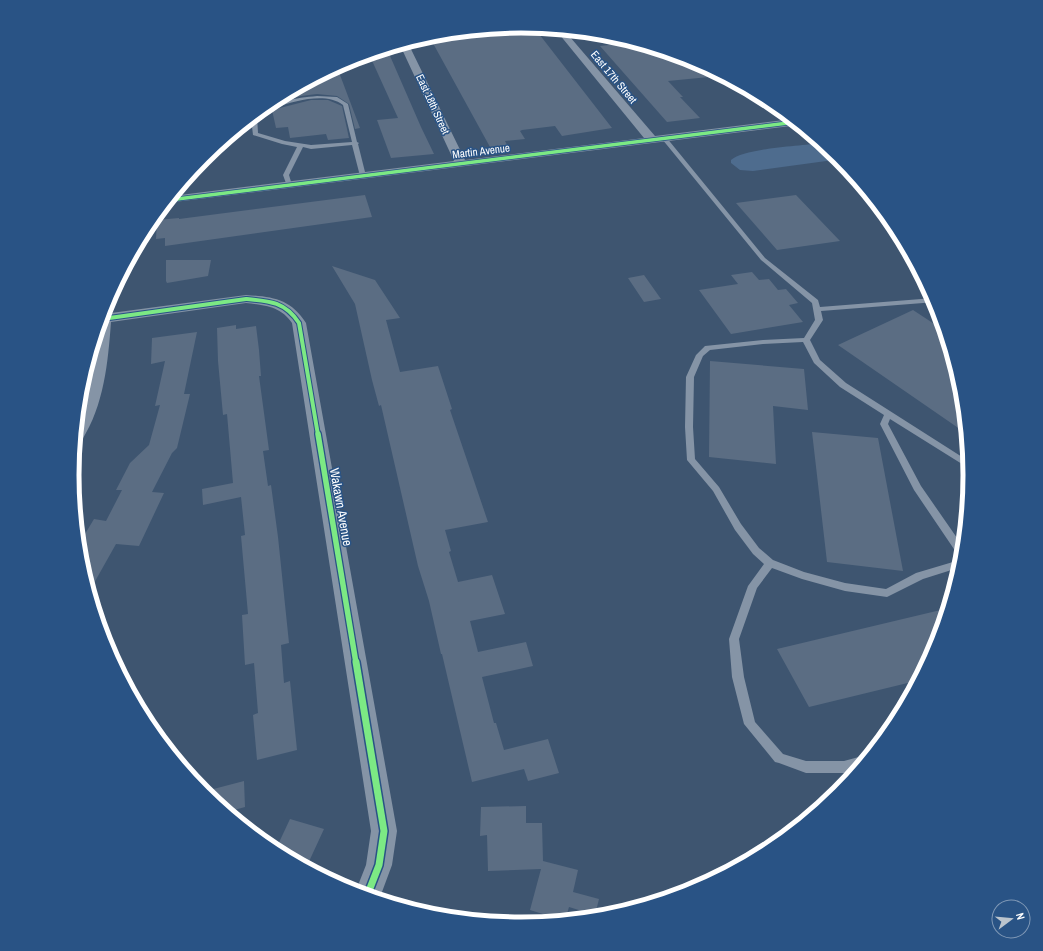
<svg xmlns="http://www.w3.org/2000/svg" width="1043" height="951" viewBox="0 0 1043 951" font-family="'Archivo Narrow',sans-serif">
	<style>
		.water { fill: #4e6c8e }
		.building { fill: #5b6d83 }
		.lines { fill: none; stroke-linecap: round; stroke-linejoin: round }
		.lane { fill: #8594a6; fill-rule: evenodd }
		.street { fill: #8594a6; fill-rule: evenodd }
		.cycleway-far3-casing { stroke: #295385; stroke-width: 5 }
		.cycleway-far2-casing { stroke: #295385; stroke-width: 6 }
		.cycleway-far1-casing { stroke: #295385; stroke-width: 8 }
		.cycleway-casing { stroke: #295385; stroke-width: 10 }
		.cycleway-far3 { stroke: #7ce984; stroke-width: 3.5 }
		.cycleway-far2 { stroke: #7ce984; stroke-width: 4 }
		.cycleway-far1 { stroke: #7ce984; stroke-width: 5.5 }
		.cycleway { stroke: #7ce984; stroke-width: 7 }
		.labels { text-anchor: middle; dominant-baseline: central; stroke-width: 3; stroke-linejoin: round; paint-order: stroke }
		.far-street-label { font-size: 11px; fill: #fff; stroke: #295385 }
		.street-label { font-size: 13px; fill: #fff; stroke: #295385 }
		.rim { fill: none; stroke: #fff; stroke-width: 5 }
	</style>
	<rect width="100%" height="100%" fill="#3e5570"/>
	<path class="water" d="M821 143 841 159 753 171 740 170 731 163V160C745 148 801 146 821 143Z"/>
	<path class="building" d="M523 26 533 27 536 30 612 128 562 136 555 126 522 130 520 131 525 139 505 141 507 145 490 147 429 36Z
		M635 42 694 60 718 73 706 74 709 77 668 81 683 97H680L700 118 667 122 600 46Z
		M387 49 421 127 434 154 391 158 377 120 398 118 369 54Z
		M337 67 360 128 355 129 349 104 337 96 317 94 301 96 271 104 272 102 295 89 307 88 306 84Z
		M311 100H328L342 106 349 138 328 140 326 134 290 138 288 127 276 128 272 110Z
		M365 195 372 217 165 246V238L156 239 157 220 179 218V219Z
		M796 195 840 241 777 250 736 203Z
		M166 260H211L208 276 167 283 166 281Z
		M332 266 375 280 400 318 386 320 400 372 438 366 452 409 450 410 488 522 445 530 451 551 449 552 458 582 492 575 505 614 470 621 478 652 526 642 533 666 482 677 494 723H496L504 750 548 739 559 773 528 781 524 769 472 782 442 654H441L429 601 418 566 381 405 379 406 372 380 355 304Z
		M752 272 759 280 769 279 778 290 786 289 798 303 789 305 803 322 731 334 699 290 738 284 731 275Z
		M644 275 661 299 644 302 628 278Z
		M913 310 945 331 962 388 967 434 838 345Z
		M236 325V329L256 326 259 350 261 376H259L269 450 263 451 268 486 271 485 278 537 289 643 281 645 284 683 290 681 297 750 257 760 253 715 258 713 254 663 245 665 242 615 248 614 241 536 245 535 241 497 203 505 202 489 233 483 227 414 223 415 218 361 217 328Z
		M197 332 184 394H190L177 448 172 453 152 492 164 493 139 546 116 544 89 592 81 563 79 544 94 519 106 521 122 490H116L130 463 149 445 160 405 155 406 165 361 151 364 152 338Z
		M710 361 804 369 808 410 773 406 776 464 709 457Z
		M812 432 878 438 903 571 827 562Z
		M949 608 937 648 920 680 809 707 777 649Z
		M244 781 245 807 227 812 202 792Z
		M526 806V823H542L543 861 578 870 573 892 599 899 595 915 569 907 565 921 530 910 541 869 488 871 487 835 480 836 481 807Z
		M290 819 324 829 306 868 275 851Z"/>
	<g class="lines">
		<path class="lane" d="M317 96 337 97 348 104 357 142 359 143 358 144 366 176 363 178 360 176 352 145 311 149 303 147 289 175 292 185 287 186 283 175 297 147 282 144 253 135 251 118 256 115 257 116 258 133 285 141 311 145 352 142 343 105C326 92 295 101 277 107 270 109 263 114 257 114 273 101 296 98 317 96Z
			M662 137H666L765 258 818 300 820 307 934 298 936 302 821 311 823 320 810 340 820 360 846 383 970 462V469L890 419 888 424 921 486 964 548 963 559 960 558 914 490 880 424 884 415 840 387 814 363 803 342 763 344 710 350 703 356 694 377 693 427 695 459 719 487 741 524 759 548 773 560 804 572 845 583 886 589 916 573 963 559 961 567 923 579 887 597 845 591 802 579 772 568 757 588 739 639 744 677 755 722 783 754 806 761H844L866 755 869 757 860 768 844 773H806L779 763 775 762 744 724 732 677 729 639 748 586 764 564 753 554 735 530 713 491 687 460 685 427 686 377 696 355 705 346 763 340 804 338 815 320 812 303 761 260 662 139Z"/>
		<path class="street" d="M555 29 564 30 655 136 792 119 799 125 166 203 172 196 454 161 400 45 408 43 465 160 644 138Z
			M246 295C274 297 290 299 306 323L397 831 392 865 379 900 355 893 366 865 371 831 292 323C281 306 264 305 246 303L111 322C108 363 104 405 82 440L75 442 78 413 86 390 93 346 105 307 109 308 111 313Z"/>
		<g class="cycleway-far3-casing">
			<path id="cycleway-far3" d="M169 200 796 122"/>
		</g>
		<g class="cycleway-far2-casing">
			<path id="cycleway-far2" d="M102 319 246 299C270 301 285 302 299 323L318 435"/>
		</g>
		<g class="cycleway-far1-casing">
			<path id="cycleway-far1" d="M318 434 356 663"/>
		</g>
		<g class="cycleway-casing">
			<path id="cycleway" d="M356 662 384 831 379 865 367 896"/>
		</g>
		<use href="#cycleway-far3" class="cycleway-far3"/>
		<use href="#cycleway-far2" class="cycleway-far2"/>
		<use href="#cycleway-far1" class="cycleway-far1"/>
		<use href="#cycleway" class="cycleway"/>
	</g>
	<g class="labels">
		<g class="far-street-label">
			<text transform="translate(614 77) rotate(50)">East 17th Street</text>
			<text transform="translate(433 104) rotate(65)">East 18th Street</text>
			<text transform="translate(481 151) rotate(-7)">Martin Avenue</text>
		</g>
		<g class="street-label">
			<text transform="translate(341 507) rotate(80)">Wakawn Avenue</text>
		</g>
	</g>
	<path d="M0 0H1043V951H0ZM79 475a442 442 0 1 1 884 0a442 442 0 1 1-884 0Z" fill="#295385" fill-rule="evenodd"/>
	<path class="rim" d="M79 475a442 442 0 1 1 884 0a442 442 0 1 1-884 0Z"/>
	<g transform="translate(1011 919) rotate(74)"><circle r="19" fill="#295385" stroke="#7f98b6"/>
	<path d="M0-3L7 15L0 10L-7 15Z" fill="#bbc4cd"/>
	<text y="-6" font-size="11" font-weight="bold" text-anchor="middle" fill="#ffffff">N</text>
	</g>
</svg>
